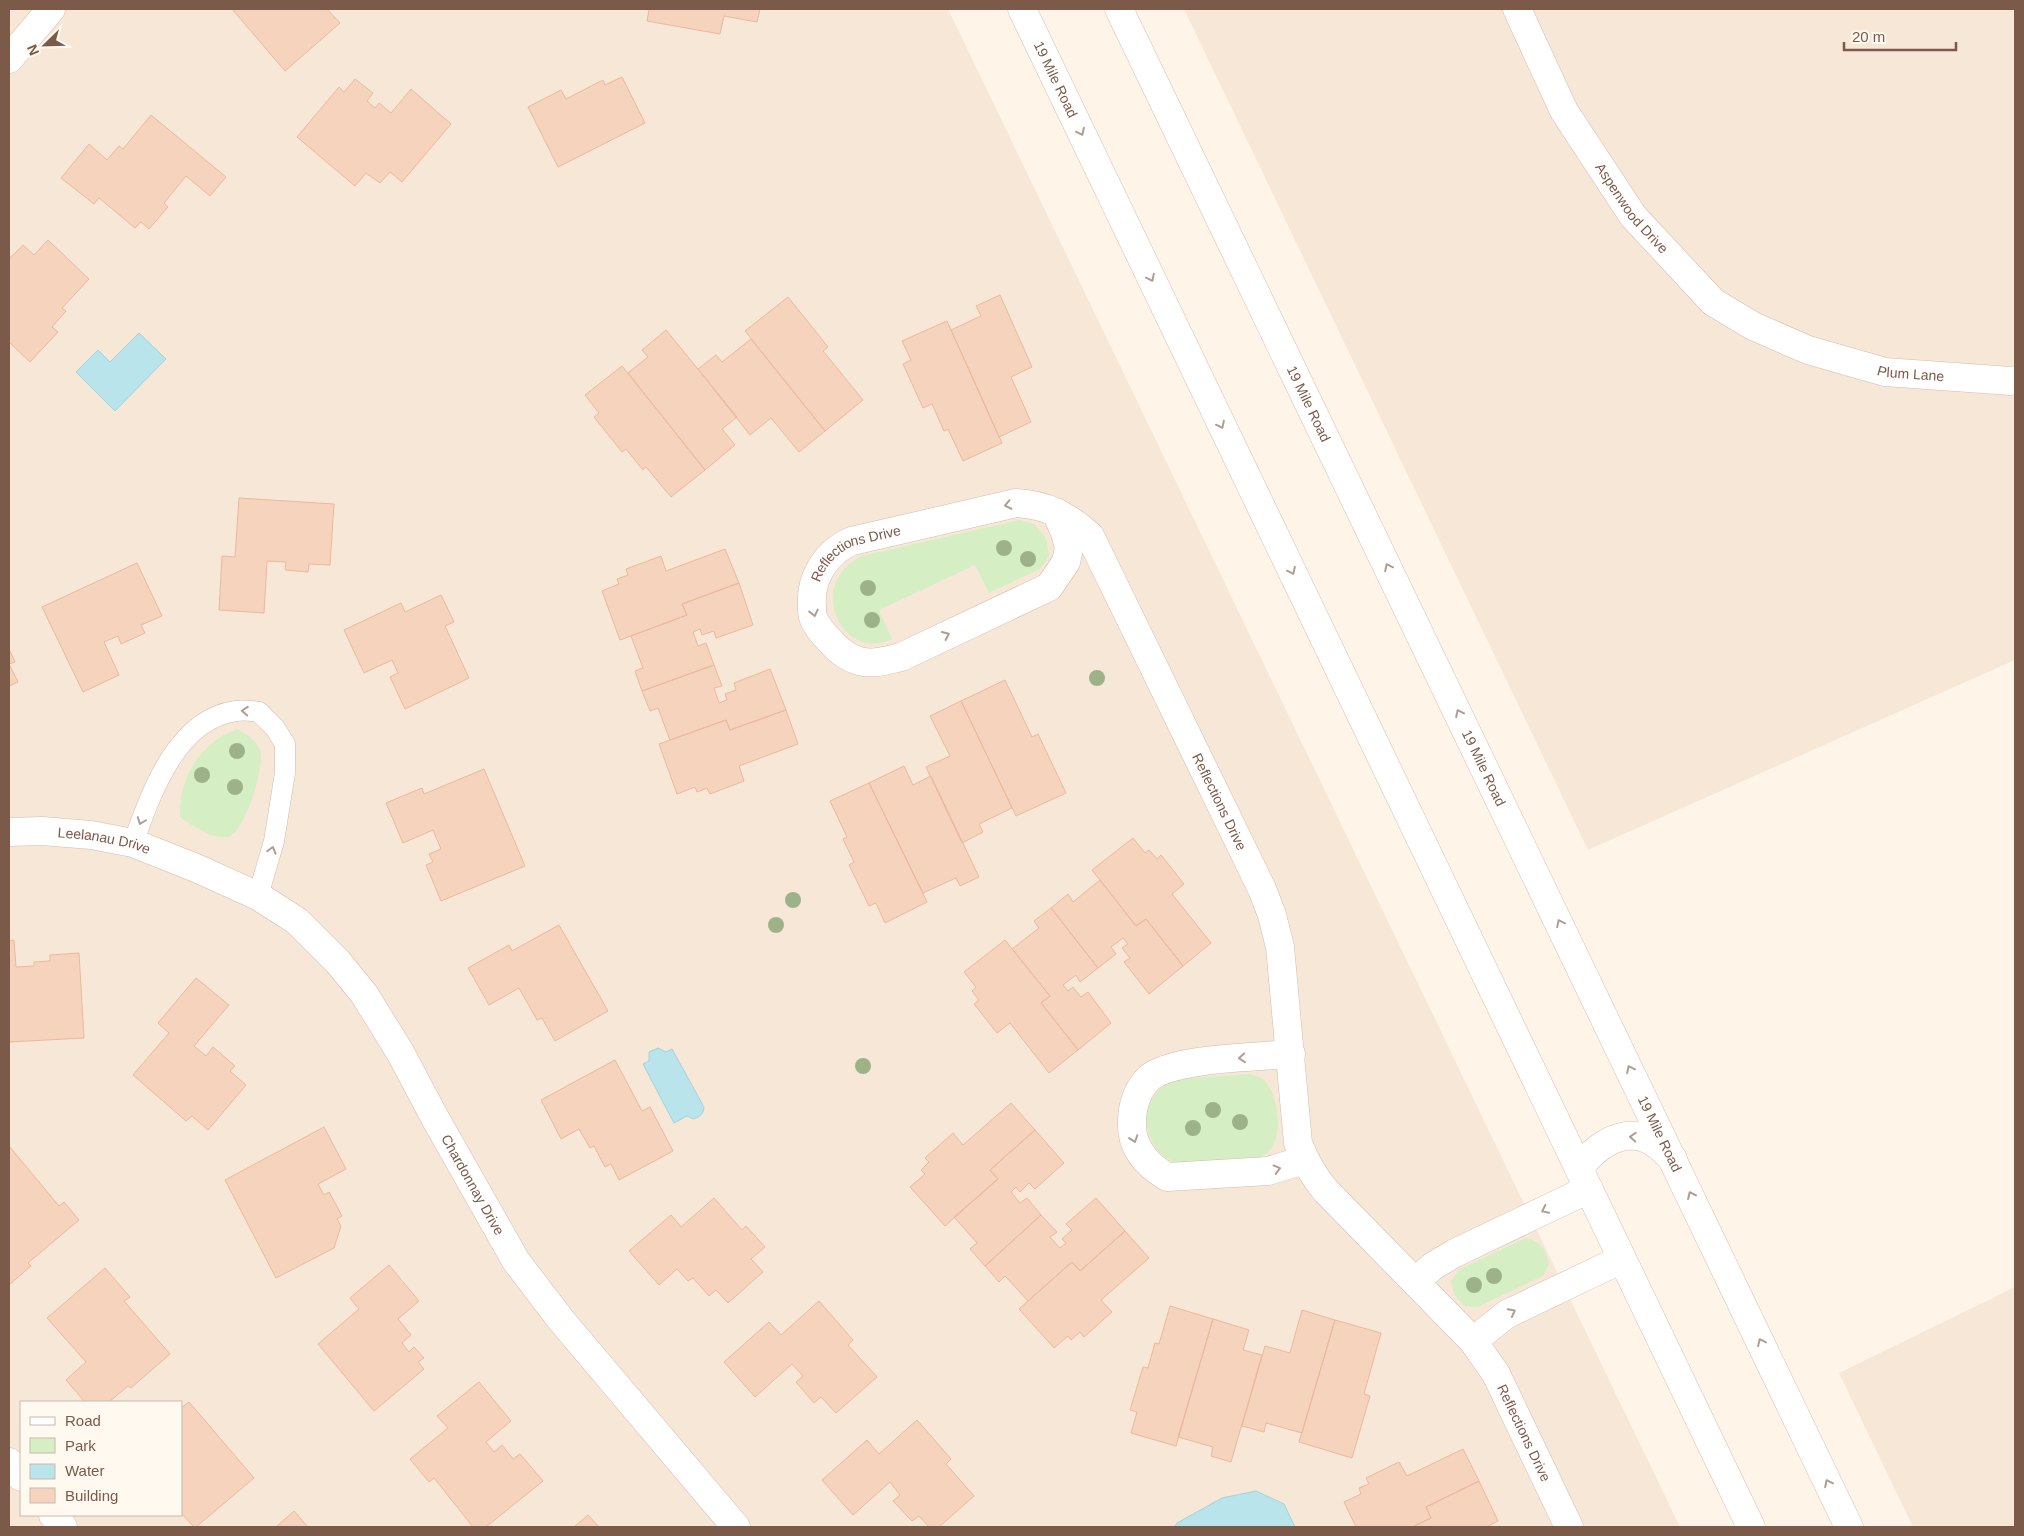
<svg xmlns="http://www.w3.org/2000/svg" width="2024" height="1536" viewBox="0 0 2024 1536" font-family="Arial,sans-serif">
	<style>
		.residential { fill: #f7e7d6; fill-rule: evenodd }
		.green { fill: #d6eec4 }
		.water { fill: #bae4eb; stroke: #9fd4dd }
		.building { fill: #f6d3bd; stroke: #ebb99c }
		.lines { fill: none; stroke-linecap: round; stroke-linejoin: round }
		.lane-casing { stroke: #d3bcac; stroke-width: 21 }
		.street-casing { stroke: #d3bcac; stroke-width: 29 }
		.secondary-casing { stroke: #d8bfab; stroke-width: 29 }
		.lane { stroke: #fff; stroke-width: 20 }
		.street { stroke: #fff; stroke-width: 28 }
		.secondary { stroke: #fff; stroke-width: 28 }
		.tree { fill: #9eb289 }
		.oneway { stroke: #b09c92 }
		.labels { text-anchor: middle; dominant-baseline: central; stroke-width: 4.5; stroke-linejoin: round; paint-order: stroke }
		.street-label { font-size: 14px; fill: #7c5a49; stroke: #fff9f0 }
	</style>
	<rect width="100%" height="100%" fill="#fef5e8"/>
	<path class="residential" d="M9 9H948L1680 1527H9ZM21 1402H181V1515H21Z
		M1184 9H2015V660L1588 850Z
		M2015 1287V1527H1913L1839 1373Z"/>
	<path class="green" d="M1019 520 1034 524 1046 538 1049 556 1040 569 989 593 975 565 879 610 892 639C841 663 805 583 862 556Z
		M238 729C246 734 257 741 260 750 265 767 246 828 230 836 216 842 191 825 180 817 178 779 201 741 238 729Z
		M1250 1074C1254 1075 1260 1077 1264 1080 1278 1092 1284 1138 1269 1151 1266 1154 1260 1158 1256 1159 1248 1161 1186 1166 1180 1164 1139 1153 1135 1096 1174 1080 1179 1078 1187 1079 1193 1078 1212 1077 1231 1075 1250 1074Z
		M1526 1238C1542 1242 1545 1249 1549 1264L1544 1275 1478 1307 1464 1306 1454 1294 1451 1281 1460 1269Z"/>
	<path class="water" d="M139 333 166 359 115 411 76 372 98 350 110 362Z
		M658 1048 666 1052 672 1049 704 1107C703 1115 700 1117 693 1119L687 1116 674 1123 643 1064 649 1061V1052Z
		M1256 1491 1284 1504 1295 1527H1174L1177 1523 1222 1498Z"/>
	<path class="building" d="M232 9H327L340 23 285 71Z
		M649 9H760L757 22 724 16 720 34 647 21Z
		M622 77 645 123 558 167 528 107 561 90 566 99 603 80 605 85Z
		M355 79 373 93 367 101 375 108 379 103 391 113 411 89 451 124 402 182 390 172 380 183 366 173 355 186 297 137 339 87 344 92Z
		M151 115 226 177 210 196 186 176 164 203 168 207 149 229 141 222 135 228 99 198 94 204 61 178 89 144 107 160 119 146 123 149Z
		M48 240 89 279 62 308 66 311 52 327 58 332 30 362 9 342V259L23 245 34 255Z
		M1000 295 1032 367 1011 377 1031 422 999 437 951 330 981 316 976 306Z
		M788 297 828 347 823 351 863 400 825 431 745 331Z
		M947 321 1002 443 963 461 948 429 944 431 932 404 923 408 903 364 911 360 902 341Z
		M666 330 737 417 722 429 735 445 705 470 628 373 648 357 642 350Z
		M751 339 825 431 799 452 771 418 750 435 698 369 716 355 722 362Z
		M622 366 705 470 671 497 646 467 643 470 626 449 622 452 594 417 599 413 585 395Z
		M239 498 334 504 330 565 309 564 308 572 285 570 286 562 267 561 264 613 219 610 222 556 235 557Z
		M725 549 739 583 682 604 687 615 620 640 602 591 619 584 617 579 628 575 626 569 661 556 666 571Z
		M137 563 162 616 141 625 145 633 121 644 118 636 104 642 119 675 83 692 42 607Z
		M739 583 753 625 716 638 714 631 702 635 700 629 693 632 698 646 706 643 714 665 642 691 635 671 643 668 631 636 687 615 682 604Z
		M441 595 454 622 445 626 469 678 405 709 390 677 398 673 392 660 364 673 344 630 401 603 405 612Z
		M9 649 15 662 9 664 18 682 9 686Z
		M714 665 722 686 714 688 719 703 727 700 725 694 736 690 734 683 770 669 786 710 730 730 726 720 670 740 658 708 650 711 642 691Z
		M1005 680 1032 737 1038 734 1066 793 1016 816 961 701Z
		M961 701 1012 808 979 824 983 832 962 843 926 767 950 756 930 716Z
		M786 710 798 744 739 766 744 781 710 794 707 788 697 792 695 787 677 794 659 744 726 720 730 730Z
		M904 766 913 785 931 776 979 877 960 886 956 878 923 893 869 783Z
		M484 769 525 866 441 901 426 865 433 862 429 854 441 849 433 830 403 843 386 803 422 788 424 794Z
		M869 783 927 902 885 923 876 903 869 906 849 865 854 862 843 839 847 837 830 801Z
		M1133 838 1145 853 1149 850 1157 859 1161 855 1184 884 1172 894 1211 943 1183 966 1146 919 1136 926 1092 870Z
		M1100 880 1136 926 1146 919 1183 966 1149 994 1124 962 1130 958 1122 948 1128 944 1123 938 1111 947 1116 954 1098 968 1051 908 1068 894 1073 902Z
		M1051 908 1098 968 1080 982 1076 975 1063 985 1068 991 1073 987 1081 997 1088 992 1111 1023 1078 1050 1041 1003 1050 996 1012 949 1039 928 1034 921Z
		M559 925 608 1011 555 1041 542 1018 537 1020 519 988 489 1005 468 968 509 945 512 951Z
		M14 940 16 967 34 966V962L50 961V955L79 953 84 1038 9 1042V941Z
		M1005 940 1050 996 1041 1003 1078 1050 1049 1073 1010 1023 997 1033 974 1004 979 1000 972 991 976 987 964 972Z
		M196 978 229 1005 194 1046 206 1056 213 1047 235 1066 230 1071 246 1085 208 1130 192 1116 186 1121 133 1075 169 1033 158 1023Z
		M615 1060 642 1111 650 1107 673 1151 619 1180 611 1164 605 1167 594 1146 590 1148 579 1129 561 1139 541 1100Z
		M1011 1103 1035 1130 990 1170 998 1179 945 1226 910 1187 925 1174 921 1170 929 1162 925 1158 953 1133 963 1145Z
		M324 1127 346 1169 318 1184 324 1195 329 1192 342 1216 337 1219 341 1226 334 1248 276 1278 225 1180Z
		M1035 1130 1064 1163 1035 1189 1029 1183 1020 1192 1016 1187 1011 1192 1020 1203 1027 1198 1041 1215 985 1266 970 1249 977 1243 954 1217 998 1179 990 1170Z
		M9 1146 59 1206 64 1202 79 1220 28 1263 31 1266 9 1285Z
		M714 1198 742 1230 746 1226 765 1247 751 1259 763 1272 728 1303 716 1290 709 1296 693 1278 688 1281 677 1269 659 1285 629 1251 671 1215 681 1227Z
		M1096 1198 1125 1231 1080 1271 1072 1262 1028 1301 1005 1276 999 1282 985 1266 1041 1215 1057 1232 1050 1237 1060 1248 1066 1243 1062 1239 1072 1230 1066 1224Z
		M1125 1231 1149 1258 1101 1300 1112 1312 1084 1337 1080 1332 1071 1340 1068 1336 1054 1348 1019 1309 1072 1262 1080 1271Z
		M389 1265 419 1301 398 1319 411 1335 402 1343 409 1352 414 1347 424 1358 418 1362 424 1369 374 1411 318 1344 359 1309 350 1298Z
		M105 1268 130 1297 124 1301 170 1354 131 1388 128 1386 109 1402H85L66 1380 86 1362 47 1318Z
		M819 1301 853 1340 848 1345 877 1377 836 1413 821 1397 814 1403 796 1382 803 1376 792 1364 755 1397 724 1362 769 1322 781 1335Z
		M1170 1306 1213 1319 1176 1446 1131 1433 1137 1412 1130 1410 1143 1367 1148 1368 1155 1343 1159 1344Z
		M1302 1310 1335 1320 1302 1433 1266 1423 1264 1432 1242 1426 1265 1346 1290 1353Z
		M1213 1319 1249 1330 1243 1350 1262 1355 1231 1462 1211 1456 1213 1447 1178 1437Z
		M1335 1320 1381 1333 1364 1394 1370 1396 1352 1458 1299 1442Z
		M479 1382 511 1421 486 1442 494 1452 502 1445 513 1459 520 1454 543 1481 486 1527H473L434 1478 429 1482 410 1459 448 1428 437 1416Z
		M189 1402 254 1478 196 1527H194L181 1513V1408Z
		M917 1420 951 1459 946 1464 974 1496 939 1527H929L919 1516 912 1521 893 1501 900 1495 890 1482 853 1515 822 1480 867 1440 879 1454Z
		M1463 1449 1479 1481 1426 1507 1431 1518 1412 1527H1356L1344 1502 1361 1494 1359 1488 1369 1484 1366 1478 1399 1462 1407 1476Z
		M1479 1481 1498 1521 1486 1527H1412L1431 1518 1426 1507Z
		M294 1511 308 1527H276Z
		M588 1515 599 1527H574Z"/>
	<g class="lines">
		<g class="lane-casing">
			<path id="lane" d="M133 843C151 794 176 719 236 711 243 710 252 711 259 712L275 728 285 744V773L274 841 258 896"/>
		</g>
		<g class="street-casing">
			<g id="street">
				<path id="s1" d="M1517 9 1564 111 1633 216 1713 302 1753 326 1808 350 1885 372 2011 381 2015 380"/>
				<path d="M9 59 51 9"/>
				<path id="s2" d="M1056 512 1065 533 1069 548 1066 562 1049 587 901 657C887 660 873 665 859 661 848 658 838 650 831 642 824 635 816 626 813 617 812 614 812 609 812 605 810 578 826 552 852 541L1016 503C1047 505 1067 515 1090 536L1262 889 1272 915 1280 947 1298 1143C1305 1161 1313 1176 1326 1191L1473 1341 1496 1374 1569 1527"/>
				<path id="s3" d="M9 832 42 831 91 835 133 843 196 868 258 896 297 921 338 962 364 994 400 1052 435 1118 516 1261 561 1320 736 1527"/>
				<path d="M1291 1054C1258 1057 1172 1058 1149 1078 1137 1090 1132 1107 1132 1123 1131 1148 1147 1165 1167 1177L1268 1171 1304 1160"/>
				<path d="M1415 1282 1433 1266 1455 1253 1589 1189"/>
				<path d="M1473 1341 1507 1314 1622 1259"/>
				<path d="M9 1462 21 1477"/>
				<path d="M53 1515 63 1527"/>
			</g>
		</g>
		<g class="secondary-casing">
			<g id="secondary">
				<path id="s4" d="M1022 9 1751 1527"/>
				<path id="s5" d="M1119 9 1849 1527"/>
				<path d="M1579 1169C1593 1149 1618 1129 1645 1138 1656 1142 1665 1151 1673 1159"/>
			</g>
		</g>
		<use href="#lane" class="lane"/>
		<use href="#street" class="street"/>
		<use href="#secondary" class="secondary"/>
	</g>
	<g class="tree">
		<circle cx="1004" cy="548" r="8"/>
		<circle cx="1028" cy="559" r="8"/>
		<circle cx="868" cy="588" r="8"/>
		<circle cx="872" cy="620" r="8"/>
		<circle cx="1097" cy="678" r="8"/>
		<circle cx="237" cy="751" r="8"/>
		<circle cx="202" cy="775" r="8"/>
		<circle cx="235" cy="787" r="8"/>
		<circle cx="793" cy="900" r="8"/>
		<circle cx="776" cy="925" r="8"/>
		<circle cx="863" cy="1066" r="8"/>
		<circle cx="1213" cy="1110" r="8"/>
		<circle cx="1240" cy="1122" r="8"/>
		<circle cx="1193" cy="1128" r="8"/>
		<circle cx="1494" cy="1276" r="8"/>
		<circle cx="1474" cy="1285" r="8"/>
	</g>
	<defs><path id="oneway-chevron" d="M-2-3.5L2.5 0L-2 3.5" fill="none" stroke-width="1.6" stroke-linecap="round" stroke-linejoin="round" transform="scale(1.25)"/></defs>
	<g class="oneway">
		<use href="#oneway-chevron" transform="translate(1081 132) rotate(64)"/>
		<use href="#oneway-chevron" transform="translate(1151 278) rotate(64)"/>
		<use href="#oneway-chevron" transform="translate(1221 425) rotate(64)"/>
		<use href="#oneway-chevron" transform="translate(1008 505) rotate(168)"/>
		<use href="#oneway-chevron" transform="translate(1388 567) rotate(-116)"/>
		<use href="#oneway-chevron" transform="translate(1292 571) rotate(64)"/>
		<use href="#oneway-chevron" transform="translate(814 613) rotate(78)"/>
		<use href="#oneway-chevron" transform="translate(946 635) rotate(-25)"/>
		<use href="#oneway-chevron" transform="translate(245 711) rotate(-176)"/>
		<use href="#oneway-chevron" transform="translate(1459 713) rotate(-116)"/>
		<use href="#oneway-chevron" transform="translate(141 821) rotate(111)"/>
		<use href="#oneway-chevron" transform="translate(272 850) rotate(-74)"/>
		<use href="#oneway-chevron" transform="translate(1560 923) rotate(-116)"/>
		<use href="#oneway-chevron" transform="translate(1242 1058) rotate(175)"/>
		<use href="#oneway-chevron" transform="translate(1630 1069) rotate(-116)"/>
		<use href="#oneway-chevron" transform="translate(1633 1137) rotate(-177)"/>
		<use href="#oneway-chevron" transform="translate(1134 1139) rotate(71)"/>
		<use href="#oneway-chevron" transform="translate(1277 1169) rotate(-15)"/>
		<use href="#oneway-chevron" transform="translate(1691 1195) rotate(-115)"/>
		<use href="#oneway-chevron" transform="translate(1545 1210) rotate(154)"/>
		<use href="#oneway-chevron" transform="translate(1512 1312) rotate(-28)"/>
		<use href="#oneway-chevron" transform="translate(1761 1342) rotate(-115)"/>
		<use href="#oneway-chevron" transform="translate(1828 1483) rotate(-116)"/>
	</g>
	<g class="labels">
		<g class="street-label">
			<text stroke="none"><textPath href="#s4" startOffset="78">19 Mile Road</textPath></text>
			<text stroke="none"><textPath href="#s1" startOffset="231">Aspenwood Drive</textPath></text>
			<text stroke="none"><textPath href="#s1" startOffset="568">Plum Lane</textPath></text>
			<text stroke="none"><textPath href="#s5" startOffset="438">19 Mile Road</textPath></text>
			<text stroke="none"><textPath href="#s2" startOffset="444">Reflections Drive</textPath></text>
			<text stroke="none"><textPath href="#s5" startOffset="842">19 Mile Road</textPath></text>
			<text stroke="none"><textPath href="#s2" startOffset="994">Reflections Drive</textPath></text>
			<text stroke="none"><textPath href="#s3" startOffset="96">Leelanau Drive</textPath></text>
			<text stroke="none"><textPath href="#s5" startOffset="1248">19 Mile Road</textPath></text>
			<text stroke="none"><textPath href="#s3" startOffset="626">Chardonnay Drive</textPath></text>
			<text stroke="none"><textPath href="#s2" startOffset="1720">Reflections Drive</textPath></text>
		</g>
	</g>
	<rect width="2024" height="1536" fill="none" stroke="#7c5a49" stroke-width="20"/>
	<rect x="20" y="1401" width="162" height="115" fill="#fff9f0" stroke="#cbb9ad"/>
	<rect x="30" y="1417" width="25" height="8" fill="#ffffff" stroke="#cbb9ad"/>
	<text x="65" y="1426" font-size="15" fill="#7c5a49">Road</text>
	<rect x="30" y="1438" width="25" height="15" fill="#d6eec4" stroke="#cbb9ad"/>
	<text x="65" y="1451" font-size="15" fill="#7c5a49">Park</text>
	<rect x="30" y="1464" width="25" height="15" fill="#bae4eb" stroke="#cbb9ad"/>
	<text x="65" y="1476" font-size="15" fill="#7c5a49">Water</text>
	<rect x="30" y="1488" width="25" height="15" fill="#f6d3bd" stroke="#cbb9ad"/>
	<text x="65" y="1501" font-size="15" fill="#7c5a49">Building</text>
	<g transform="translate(45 45) rotate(247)" stroke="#fff9f0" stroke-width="4" paint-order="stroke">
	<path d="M0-4L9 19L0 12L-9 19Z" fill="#7c5a49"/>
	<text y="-8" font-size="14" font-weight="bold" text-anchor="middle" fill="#7c5a49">N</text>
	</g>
	<path d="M1844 42v8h112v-8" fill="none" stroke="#7c5a49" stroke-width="2.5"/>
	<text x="1852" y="42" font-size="15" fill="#7c5a49" stroke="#fff9f0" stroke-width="4" paint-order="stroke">20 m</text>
</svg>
